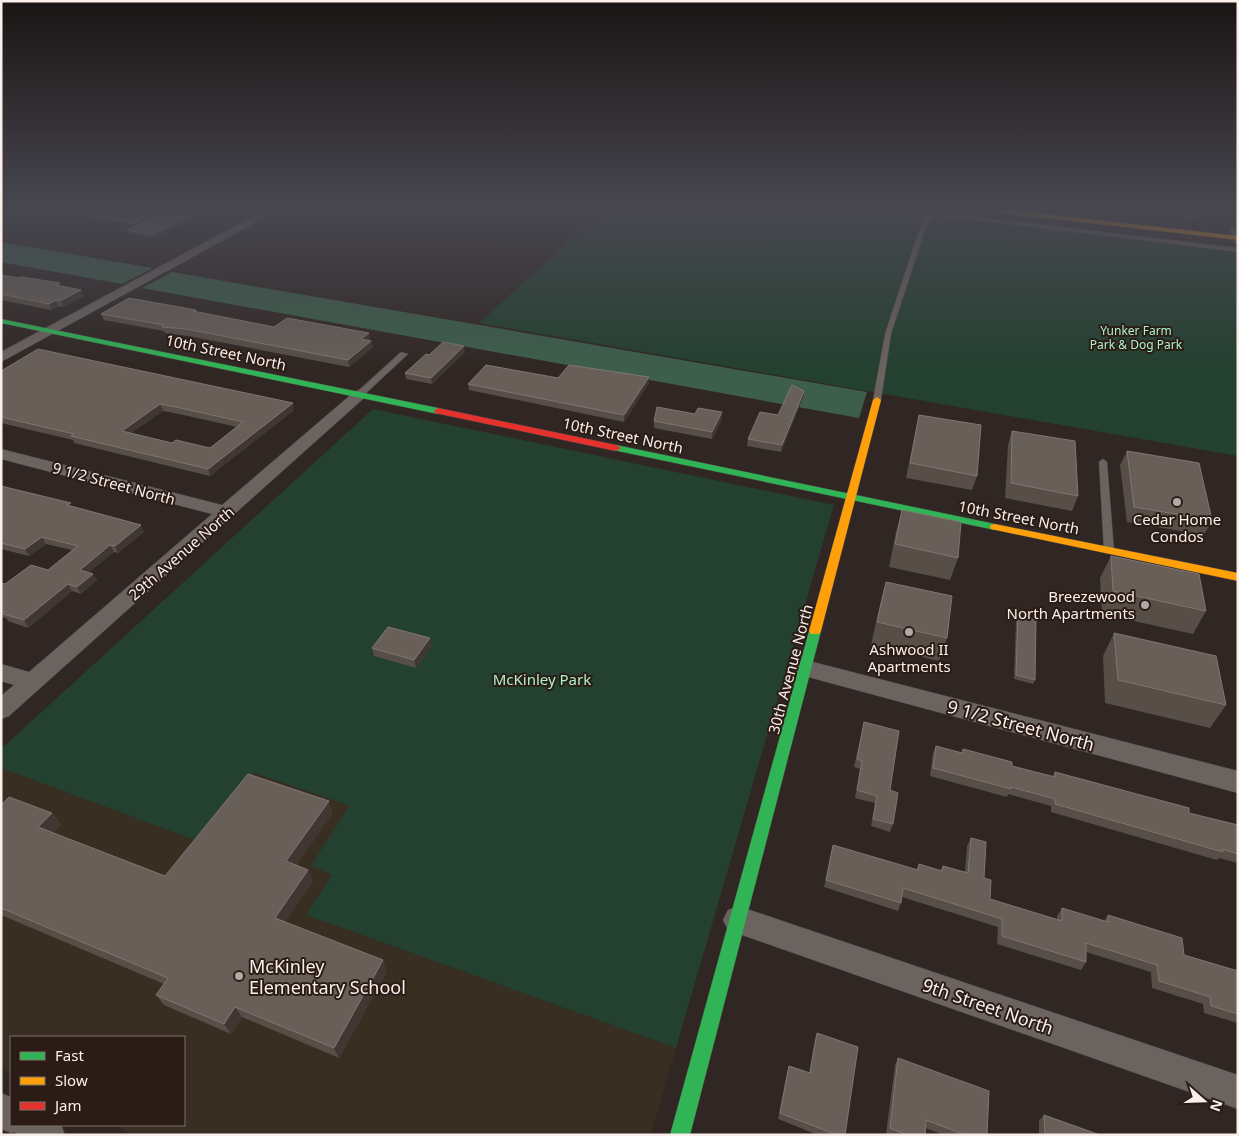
<svg xmlns="http://www.w3.org/2000/svg" width="1239" height="1136" viewBox="0 0 1239 1136" font-family="'Noto Sans',sans-serif">
	<style>
		.education { fill: #382e21 }
		.green { fill: #244030 }
		.forest { fill: #3d5e4b }
		.lines { fill: none; stroke-linecap: round; stroke-linejoin: round }
		.lane-casing { stroke: #4d4542; stroke-width: 1 }
		.street-casing { stroke: #4d4542; stroke-width: 1 }
		.fast-casing { stroke: #4d4542; stroke-width: 1 }
		.slow-casing { stroke: #4d4542; stroke-width: 1 }
		.jam-casing { stroke: #4d4542; stroke-width: 1 }
		.lane { fill: #6b6360; fill-rule: evenodd }
		.street { fill: #6b6360; fill-rule: evenodd }
		.fast { fill: #30b455; fill-rule: evenodd }
		.slow { fill: #ff9f0a; fill-rule: evenodd }
		.jam { fill: #e5322d; fill-rule: evenodd }
		.wall { fill: #574e47; fill-rule: evenodd }
		.shaded-wall { fill: #403732 }
		.building { fill: #695f59; stroke: #807670; fill-rule: evenodd }
		.poi-dot { fill: #b3a9a5; stroke: #2b1c16; stroke-width: 2 }
		.labels { text-anchor: middle; dominant-baseline: central; stroke-width: 4; stroke-linejoin: round; paint-order: stroke }
		.far-park-label { font-size: 12px; fill: #acf2cb; stroke: #2b1c16 }
		.street-label { font-size: 15px; fill: #faefeb; stroke: #2b1c16 }
		.poi-label { font-size: 15px; fill: #faefeb; stroke: #2b1c16 }
		.park-label { font-size: 15px; fill: #acf2cb; stroke: #2b1c16 }
		.near-street-label { font-size: 18px; fill: #faefeb; stroke: #2b1c16 }
		.near-poi-label { font-size: 18px; fill: #faefeb; stroke: #2b1c16; text-anchor: start }
	</style>
	<rect width="100%" height="100%" fill="#302724"/>
	<path class="education" d="M1 768 200 842 254 773 351 806 311 865 333 874 306 915 676 1048 651 1135H133L113 1125H184V1037H11V1074L1 1069Z"/>
	<path class="green" d="M606 208H896L1238 249V456L479 323Z
		M373 409 834 505 676 1048 306 915 332 875 311 865 350 806 255 773 200 842 1 768V749Z"/>
	<path class="forest" d="M1100 208H1194L1197 219Z
		M1 242 18 245 153 268 122 284 1 262Z
		M172 272 867 392 859 418 142 288Z"/>
	<g class="lines">
		<g class="lane-casing">
			<path id="lane" d="M39 208H52L133 220 161 208H168L134 224Z
				M887 208H902L1238 248V252L934 215 926 227 891 334 881 400 877 402 873 400 885 334 920 227 928 214Z
				M1229 227 1234 228 1238 236V245L1235 243Z
				M401 352 408 354 362 397H356V393Z
				M1103 459 1107 462 1114 551 1109 554 1104 551 1099 462Z"/>
		</g>
		<g class="street-casing">
			<path id="street" d="M269 208H282L1 362V352Z
				M359 390 364 392 367 395 364 398 9 716 1 719V696L14 685 1 681V664L29 672 212 514 1 459V449L222 505 354 392Z
				M805 660 1238 771V793L797 674 794 668 797 662Z
				M738 906 1238 1075V1109L728 930 723 920 728 910Z
				M1 1093 11 1097V1125H61L65 1135H16L15 1132 11 1133 1 1129Z"/>
		</g>
		<g class="fast-casing">
			<path id="fast" d="M1 319 438 408 442 411 438 414 1 323Z
				M616 445 995 524 1000 527 995 530 613 450 611 448Z
				M815 627 819 628 821 631 690 1135H670L809 631 811 628Z"/>
		</g>
		<g class="slow-casing">
			<path id="slow" d="M974 208H992L1238 236V240L977 210Z
				M877 397 881 400 821 631 819 634H811L809 631 873 400Z
				M995 524 1238 573V581L991 529 990 527 991 525Z"/>
		</g>
		<g class="jam-casing">
			<path id="jam" d="M438 408 616 445 621 448 616 451 435 413 434 411Z"/>
		</g>
		<use href="#lane" class="lane"/>
		<use href="#street" class="street"/>
		<use href="#fast" class="fast"/>
		<use href="#slow" class="slow"/>
		<use href="#jam" class="jam"/>
	</g>
	<path class="wall" d="M173 208 155 237 128 233 127 230Z
		M1 275 61 286 84 296 63 307 58 306 51 310 1 300Z
		M196 310V312L274 327 370 339 368 340 373 347 349 367 188 336 165 333 164 331 104 320 101 314Z
		M465 352 432 384 406 379 405 373 429 355Z
		M1 371 294 410 210 476 74 443 73 440 1 423ZM163 411 179 414 237 427 210 448 172 443 131 433Z
		M558 378 649 383 624 422 469 390 468 384Z
		M804 391 803 397 781 452 747 446 748 439 778 415Z
		M695 414 722 419 712 439 654 428V421Z
		M919 415 977 476 972 490 906 478 916 429Z
		M1012 431 1078 496 1072 511 1005 498 1008 445Z
		M1127 451 1212 520 1204 535 1127 522 1120 465Z
		M1 486 73 507 144 532 118 553 114 552 89 572 93 574 97 580 81 594 72 591 28 628 8 621 6 618 1 617V583L5 584 48 570 72 550 46 544 29 556 1 549Z
		M902 510 958 558 950 580 889 567 896 532Z
		M1111 556 1206 611 1193 634 1102 614 1100 578Z
		M886 582 947 638 939 661 871 645 880 604Z
		M1018 616 1035 680 1033 684 1014 679 1016 620Z
		M1114 633 1226 705 1210 728 1105 703 1103 656Z
		M432 646 416 668 374 656 372 648Z
		M864 722 890 790 893 824 890 832 871 826 875 803 855 798 860 769 854 767Z
		M936 746 961 753 963 749 1012 766 1052 777 1055 772 1189 813 1238 825V863L1219 858 1217 860 1051 812V806L1008 794 1007 797 930 776 933 753Z
		M1 805 52 813 61 824 53 833 165 876 333 813 296 865 308 870 313 881 285 922 387 971 339 1058 242 1017 231 1034 164 1005 156 995 164 984 1 915Z
		M971 838 984 878 990 899 1057 920V916L1062 908 1104 921 1108 915 1184 955 1238 971V1023L1204 1013 1203 1004 1152 988 1151 972 1086 952V962L1081 970 997 944 998 927 902 897 901 903 898 911 824 887 833 845 916 870 919 864 940 871 943 866 965 872 967 846Z
		M817 1033 845 1135H818L778 1119 787 1072 789 1066 809 1073 815 1039Z
		M898 1058 987 1135H944L925 1128V1135L886 1134 895 1065Z
		M1044 1115 1100 1135H1039V1121Z"/>
	<path class="shaded-wall" d="M206 208H213L155 237 154 234Z
		M81 290 84 296 63 307 60 301Z
		M56 300 58 306 51 310 49 304Z
		M369 333 370 339 362 345 361 339Z
		M371 341 373 347 349 367 348 360Z
		M464 346 465 352 432 384 431 378Z
		M649 377V383L624 422V415Z
		M804 391 803 397 781 452 782 445Z
		M293 403 294 410 210 476 208 469Z
		M160 404 163 411 124 438 122 431Z
		M722 412V419L712 439V432Z
		M141 525 144 532 118 553 115 546Z
		M42 537 46 544 29 556 25 549Z
		M110 545 114 552 83 577 80 570Z
		M93 574 97 580 81 594 77 587Z
		M68 584 72 591 28 628 24 620Z
		M430 638 432 646 416 668 414 660Z
		M329 801 333 813 291 873 286 861Z
		M52 813 61 824 47 839 38 827Z
		M308 870 313 881 280 929 275 918Z
		M383 960 387 971 339 1058 334 1048Z
		M235 1007 242 1017 231 1034 224 1024Z"/>
	<path class="building" d="M173 208H206L154 234 127 230Z
		M1 275 19 278 22 277 60 283 56 285 81 290 60 301 56 300 49 304 1 294Z
		M129 298 196 310 193 311 274 327 287 318 369 333 361 339 371 341 348 360 186 329 162 327 164 325 101 314Z
		M443 342 464 346 431 378 405 373 426 354 429 355Z
		M38 349 293 403 208 469 71 436 74 434 1 417V371ZM160 404 176 407 243 422 210 448 176 440 172 443 122 431Z
		M486 365 558 378 569 365 649 377 624 415 468 384Z
		M792 385 804 391 782 445 748 439 760 412 778 415Z
		M657 407 695 414 698 408 722 412 712 432 654 421Z
		M919 415 981 425 977 476 910 463Z
		M1012 431 1075 441 1078 496 1011 483Z
		M1127 451 1199 463 1212 520 1134 507Z
		M1 486 71 503 67 505 141 525 115 546 110 545 80 570 93 574 77 587 68 584 24 620 3 614 5 612 1 611V583L5 584 31 565 48 570 78 546 42 537 25 549 1 543Z
		M902 510 961 522 958 558 895 544Z
		M1111 556 1199 574 1206 611 1113 591Z
		M886 582 952 596 947 638 877 622Z
		M1018 616 1036 620 1035 680 1016 675Z
		M388 627 430 638 414 660 372 648Z
		M1114 633 1216 656 1226 705 1118 680Z
		M864 722 899 731 890 790 898 793 893 824 873 819 877 796 857 790 862 761 857 759Z
		M936 746 962 753 963 749 1012 762V766L1055 777V772L1189 808V813L1238 825V854L1222 849 1223 852 1055 804V799L1011 787V789L933 768Z
		M248 774 329 801 286 861 308 870 275 918 383 960 334 1048 235 1007 224 1024 156 995 168 978 1 908V805L9 797 52 813 38 827 165 876Z
		M971 838 986 842 984 878 991 880 990 899 1062 921V908L1108 922V915L1182 938 1184 955 1238 971V1014L1211 1006 1210 997 1159 981 1157 965 1086 943V962L1002 936V919L903 888 901 903 826 880 833 845 918 870 919 864 942 871 943 866 968 873Z
		M817 1033 858 1047 845 1135H837L780 1113 789 1066 810 1073Z
		M898 1058 989 1091 987 1135H965L926 1120 925 1135H907L890 1128Z
		M1044 1115 1100 1135H1045Z"/>
	<linearGradient id="sky" x2="0" y2="1"><stop stop-color="#1a1514"/><stop offset="0.57" stop-color="#484750"/><stop offset="1" stop-color="#484750" stop-opacity="0"/></linearGradient>
	<rect width="1239" height="367" fill="url(#sky)"/>
	<g class="poi-dot">
		<circle cx="1177" cy="502" r="5"/>
		<circle cx="1145" cy="605" r="5"/>
		<circle cx="909" cy="632" r="5"/>
		<circle cx="239" cy="976" r="5"/>
	</g>
	<g class="labels">
		<g class="far-park-label">
			<text x="1136" y="330">Yunker Farm<tspan x="1136" dy="14">Park &amp; Dog Park</tspan></text>
		</g>
		<g class="street-label">
			<text transform="translate(226 352) rotate(12)">10th Street North</text>
			<text transform="translate(623 435) rotate(12)">10th Street North</text>
			<text transform="translate(114 483) rotate(15)">9 1/2 Street North</text>
			<text transform="translate(1019 517) rotate(11)">10th Street North</text>
			<text transform="translate(181 553) rotate(-41)">29th Avenue North</text>
			<text transform="translate(790 669) rotate(-75)">30th Avenue North</text>
		</g>
		<g class="poi-label">
			<text x="1177" y="519">Cedar Home<tspan x="1177" dy="17">Condos</tspan></text>
			<text x="1135" y="596" text-anchor="end">Breezewood<tspan x="1135" dy="17">North Apartments</tspan></text>
			<text x="909" y="649">Ashwood II<tspan x="909" dy="17">Apartments</tspan></text>
		</g>
		<g class="park-label">
			<text x="542" y="679">McKinley Park</text>
		</g>
		<g class="near-street-label">
			<text transform="translate(1021 725) rotate(15)">9 1/2 Street North</text>
			<text transform="translate(988 1006) rotate(19)">9th Street North</text>
		</g>
		<g class="near-poi-label">
			<text x="249" y="966">McKinley<tspan x="249" dy="21">Elementary School</tspan></text>
		</g>
	</g>
	<rect width="1239" height="1136" fill="none" stroke="#faefeb" stroke-width="5"/>
	<rect x="10" y="1036" width="175" height="90" fill="#2b1c16" stroke="#7e706b"/>
	<rect x="20" y="1052" width="25" height="8" fill="#30b455" stroke="#7e706b"/>
	<text x="55" y="1061" font-size="15" fill="#faefeb">Fast</text>
	<rect x="20" y="1077" width="25" height="8" fill="#ff9f0a" stroke="#7e706b"/>
	<text x="55" y="1086" font-size="15" fill="#faefeb">Slow</text>
	<rect x="20" y="1102" width="25" height="8" fill="#e5322d" stroke="#7e706b"/>
	<text x="55" y="1111" font-size="15" fill="#faefeb">Jam</text>
	<g transform="translate(1204 1101) rotate(110)" stroke="#2b1c16" stroke-width="4" paint-order="stroke">
	<path d="M0-4L9 19L0 12L-9 19Z" fill="#faefeb"/>
	<text y="-8" font-size="14" font-weight="bold" text-anchor="middle" fill="#faefeb">N</text>
	</g>
</svg>
